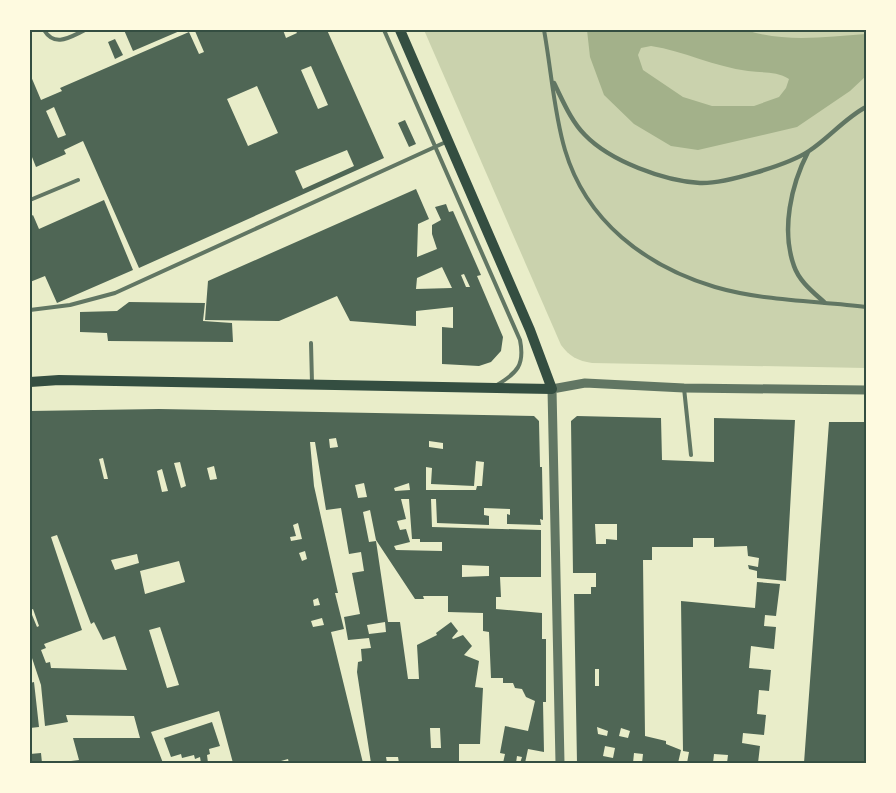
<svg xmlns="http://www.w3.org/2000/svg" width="896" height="793" viewBox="0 0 896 793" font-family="Manrope,sans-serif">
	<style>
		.green { fill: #cad2ad }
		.water { fill: #a3b18a; fill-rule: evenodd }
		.building { fill: #4f6655; fill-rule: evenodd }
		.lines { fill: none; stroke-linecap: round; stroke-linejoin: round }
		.service { stroke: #617663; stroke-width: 4 }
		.pedestrian { stroke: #617663; stroke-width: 4.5 }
		.tertiary { stroke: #617663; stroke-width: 9 }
		.secondary { stroke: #344e41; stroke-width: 10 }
		.neatline { fill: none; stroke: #344e41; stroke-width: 2 }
	</style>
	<rect width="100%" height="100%" fill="#e9edc9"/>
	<path class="green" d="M424 30H866V368L592 363C578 361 569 356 561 345Z"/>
	<path class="water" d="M587 30H746C784 43 826 37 866 34V76L850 91 797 127 698 150 671 146 634 124 604 95 590 57ZM651 46C684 51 715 67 748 71 762 73 777 71 789 79L786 88 779 97 754 106H712L683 97 643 70 638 55 641 48Z"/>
	<path class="building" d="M124 30H182L133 51Z
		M198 30H283L286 38 297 33 295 30H327L384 158 139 268 83 141 64 150 66 154 36 167 30 152V74L41 100 62 91 60 88 189 32 199 54 204 52 195 31ZM311 66 328 105 318 109 301 70ZM257 86 278 133 248 146 227 99ZM54 107 66 135 58 138 46 111ZM347 150 354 166 303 189 295 171Z
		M115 39 123 55 115 59 108 42Z
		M405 120 416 144 409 147 398 123Z
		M416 189 429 219 418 224 417 257 437 249 432 234V225L441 220 435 207 446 204 449 212 453 211 481 275 477 276 503 337 501 351 491 362 479 366 442 364V327L453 328V307L416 311V326L350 321 337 296 279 321 205 320 208 281ZM442 267 452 288 416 289 417 278ZM464 274 470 287H466L461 275Z
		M104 200 133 270 57 303 45 276 30 282V217L33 215 39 229Z
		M129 302 205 303 203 321 232 323 233 342 108 341 107 333 80 332V312L117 311Z
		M159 409 534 416 539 421 540 467H542L543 520 540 519 541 525 507 524V514L510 515V509L484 508V515L489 516V525L437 523 436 499H431L432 527 541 530V577H500L501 597H496V609L542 613V639H546V702H543L544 752 528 749 525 763H520L522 757 517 756 516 763H503L505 754 500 753 505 726 528 731 535 701 526 697 522 689 515 688 513 683H503V678H491L489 632 483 631V613L448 612V596H423L424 599H415L376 540 370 510 363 512 369 542 376 541 388 622H400L408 679H419L417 645 437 635 436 633 451 622 458 631 452 638 453 639 463 635 472 646 464 655 479 661 475 687 483 688 480 744H459V763H399L398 757H386L387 763H371L357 672 358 662 362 661 361 649 371 648 369 638 348 640 344 617 360 614 352 573 364 571 361 552 349 554 341 508 326 510 315 442H310L314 486 338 593H335L344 629 331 632 363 763H289L288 759 274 763H233L219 711 151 732 163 763H55L79 760 73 738H140L134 716 66 715 68 722 45 726 41 685 30 652V411ZM336 438 338 447 330 448 329 439ZM429 441 443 443V449L429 447ZM103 458 108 479H104L99 459ZM476 461 484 462 482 486H477L476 490H426V467L432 468 431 484 474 486ZM180 462 186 486 181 488 174 463ZM214 466 217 479 210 480 207 468ZM162 469 168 491 162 492 157 471ZM364 483 367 497 358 498 355 485ZM409 483 410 490 395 491 394 488ZM401 499H409L412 539H420V542H442V551L396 550 394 546 410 542 406 529 400 530 397 521 406 519ZM298 523 302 539 291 541 290 537 296 536 293 525ZM57 535 91 624 94 622 103 640 115 636 127 670 51 668 50 662 46 663 41 650 46 648 44 644 82 630 51 537ZM305 551 307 559 302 561 299 553ZM137 554 139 563 115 570 111 560ZM179 561 185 582 145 594 140 571ZM462 565 489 566V576L462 577ZM318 598 320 605 314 606 313 600ZM33 609 39 626 37 627 30 610ZM322 618 324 625 313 627 311 621ZM385 622 386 632 369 634 367 625ZM160 627 179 685 167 688 149 630ZM430 728H440L441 748H431Z
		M577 416 661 418 662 460 714 462V418L795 420 786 581 757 578V571L749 569 748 565 758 567 759 558 748 556 747 546 714 547V538H693V547H652V560H643L645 736 666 741V744L681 750 678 763H642L643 754 634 753 633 763H577L574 594H591V587H596V573H573L571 421ZM595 524H617V540L606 539V544H596ZM595 669H599V686H595ZM597 727 608 731 607 736 598 734ZM621 728 630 731 628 738 619 736ZM605 746 615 748 613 758 603 756Z
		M829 422H866V763H804Z
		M757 582 780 584 776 616 765 615 764 626 776 627 774 649 751 646 749 668 771 670 769 691 759 690 757 714 766 715 764 735 743 733 742 743 760 746 758 763H727L728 755 714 754 713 763H687L689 752 683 751 681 601 755 608Z
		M34 682 39 727 30 728V683Z
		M212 722 220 746 209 749 210 754 207 755 208 763H201L200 757 195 759 194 755 182 758 181 754 171 757 164 738Z
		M41 753 42 763H30V754Z"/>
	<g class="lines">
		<path class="service" d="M44 30C55 48 70 37 85 30
			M384 30 520 340C525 365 517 373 497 385
			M544 30C551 68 554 114 565 150 586 221 645 266 715 287 763 301 817 301 866 307
			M30 200 78 180
			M30 310 70 305 115 293 448 141
			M311 343 312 383
			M684 388 691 455"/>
		<path class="pedestrian" d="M554 83C563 101 571 121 585 135 610 161 664 181 700 183 724 184 788 165 809 151 829 138 845 118 866 107
			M808 152C791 185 781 230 794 266 799 281 813 292 824 302"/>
		<path class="tertiary" d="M560 763 552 389 585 383 684 388 866 390"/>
		<path class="secondary" d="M30 382 59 380 552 389 530 330 400 30"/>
	</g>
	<rect width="896" height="793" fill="none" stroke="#fefae0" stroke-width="62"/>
	<rect x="31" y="31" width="834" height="731" class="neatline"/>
</svg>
